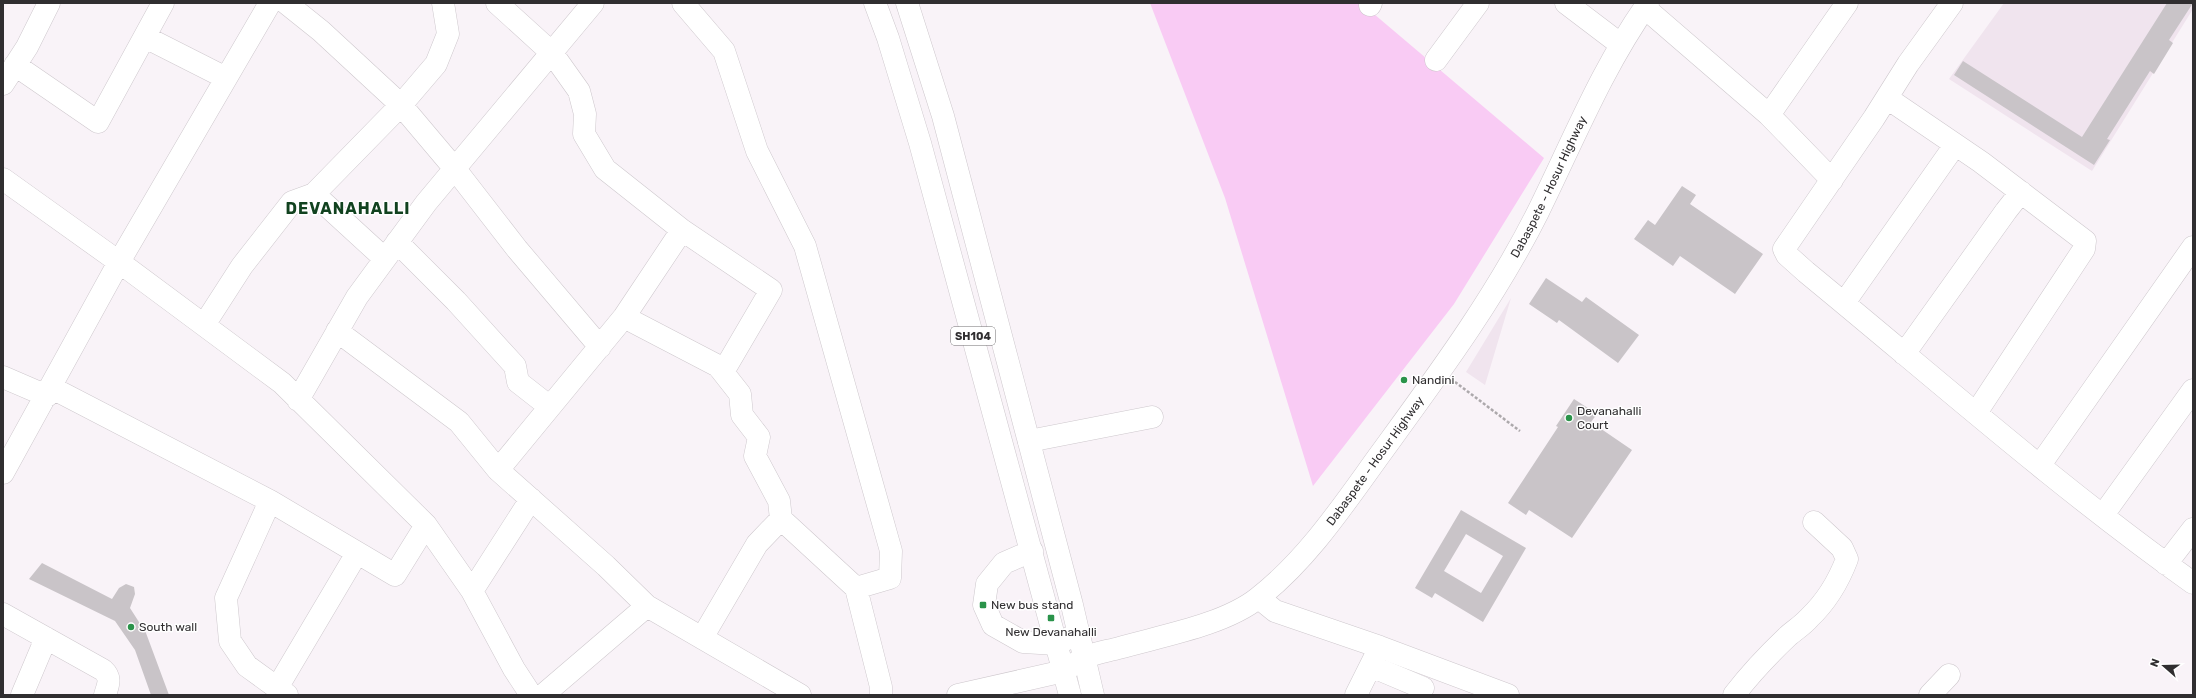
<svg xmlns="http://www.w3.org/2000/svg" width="2196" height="698" viewBox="0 0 2196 698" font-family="Rubik,sans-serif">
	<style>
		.built { fill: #f0e4ee }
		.green { fill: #f9cbf4 }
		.building { fill: #c9c4c8; fill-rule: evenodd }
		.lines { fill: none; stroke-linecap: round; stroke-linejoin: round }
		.minor-casing { stroke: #cec8cd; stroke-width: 23 }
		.major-casing { stroke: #cec8cd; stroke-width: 23 }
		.path { stroke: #aca8ab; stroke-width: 2.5; stroke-dasharray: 3 2; stroke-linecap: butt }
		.minor { stroke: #fff; stroke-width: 22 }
		.major { stroke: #fff; stroke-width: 22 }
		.poi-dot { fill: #2a934a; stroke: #fff; stroke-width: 1.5 }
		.labels { text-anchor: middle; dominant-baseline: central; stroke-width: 3; stroke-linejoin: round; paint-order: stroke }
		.shield { fill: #fff; stroke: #6e6d6e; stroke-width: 1 }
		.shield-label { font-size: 11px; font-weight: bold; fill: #302e30 }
		.street-label { font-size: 12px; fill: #302e30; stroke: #fff }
		.poi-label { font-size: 12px; fill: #302e30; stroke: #fff; text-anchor: start }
		.district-label { font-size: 16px; font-weight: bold; letter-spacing: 1px; fill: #11421f; stroke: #fff }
	</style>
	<rect width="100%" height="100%" fill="#f9f3f8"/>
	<path class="built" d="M2004 3H2193V9L2092 171 1949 79Z
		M1511 298 1485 385 1466 372Z"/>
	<path class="green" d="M1150 3H1361L1544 158 1454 304 1313 486 1225 198Z"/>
	<path class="building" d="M2167 3H2193L2169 40 2173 43 2154 74 2150 71 2107 139 2110 140 2094 165 1954 75 1963 61 2082 137Z
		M1682 186 1696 195 1690 204 1763 254 1735 294 1680 256 1673 266 1634 239 1648 220 1655 225Z
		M1546 278 1582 302 1586 297 1639 335 1618 363 1559 320 1557 323 1529 304Z
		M1574 399 1597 414 1591 422 1632 450 1572 538 1529 510 1526 515 1508 503 1558 427 1556 426Z
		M1461 510 1526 548 1483 622 1435 593 1432 598 1415 588ZM1466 534 1503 556 1481 593 1444 571Z
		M42 563 112 599 119 588 126 584 134 587 135 594 130 608 146 633 169 695H151L135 650 115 621 29 579Z"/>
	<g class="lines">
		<g class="minor-casing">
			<path id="minor" d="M286 3 321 31 401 105 455 169 517 249 600 347
				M497 3 552 53 579 91 585 114 584 134 605 169 682 230 771 290 723 372
				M683 3 724 51 757 151 805 246 891 551 890 578 856 588
				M1566 3 1620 44
				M1952 3 1908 64 1874 118 1784 249 1787 255 1806 272C1934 377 2058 487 2193 583
				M1370 5 1371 3
				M1645 8 1769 115 1832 180
				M145 37 226 78
				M1436 60 1478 3
				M15 65 98 122 163 3
				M3 84 27 47 49 3
				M1887 98 1981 162 2085 241 2084 249 1976 413
				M1769 115 1847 3
				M3 179 119 262 282 383 426 525 472 591 514 669 531 695
				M314 194 385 259
				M397 242 456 301 515 366 518 382 550 407
				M1844 303 1955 145
				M624 317 718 366 740 394 742 415 759 437 755 456 779 501 781 519
				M204 325 242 266 292 202 314 194 401 105 436 64 448 34 443 3
				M337 331 459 422 498 470
				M1904 354 2006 211 2021 192
				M3 377 47 396
				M52 388 270 501 395 575 426 525
				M298 400 357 297 426 203 593 3
				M1029 441 1152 417
				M2040 465 2193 247
				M3 473 119 262 270 3
				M270 501 226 598 230 641 247 666 287 695
				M2103 515 2193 390
				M1032 551 1004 563 987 584 984 605 993 625 1023 642 1057 644 1079 633
				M2166 564 2193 529
				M472 591 531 499
				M647 606 606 566 498 470 624 317 682 230
				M3 614 103 670C112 678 108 685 105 695
				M702 638 757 544 781 519 856 588 881 687V695
				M1371 666 1423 688
				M277 688 357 553
				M22 695 46 638
				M543 695 647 606 800 695
				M958 695 1064 671
				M1356 695 1377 653
				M1734 695C1750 674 1769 654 1788 636 1795 630 1803 625 1809 618 1826 602 1839 580 1847 559L1842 548 1814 522
				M1930 695 1949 675"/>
		</g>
		<g class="major-casing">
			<g id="major">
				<path d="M875 3 888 38 920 143 1070 695"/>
				<path d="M907 3 943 116 1072 605 1093 695"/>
				<path d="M1259 598 1275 611 1380 647 1508 695"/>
				<path id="s1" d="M1064 671C1071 667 1077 661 1084 658 1094 653 1108 651 1119 648 1161 636 1224 625 1258 598 1308 559 1344 504 1381 453 1437 376 1495 298 1538 212 1573 141 1602 68 1648 3"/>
			</g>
		</g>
		<path class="path" d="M1455 382 1520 431"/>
		<use href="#minor" class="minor"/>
		<use href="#major" class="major"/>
	</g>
	<g class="poi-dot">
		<circle cx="1404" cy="380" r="4"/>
		<circle cx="1569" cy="418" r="4"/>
		<rect x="979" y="601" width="8" height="8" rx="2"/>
		<rect x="1047" y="614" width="8" height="8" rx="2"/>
		<circle cx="131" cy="627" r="4"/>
	</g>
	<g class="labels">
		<rect class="shield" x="951" y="327" width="44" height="18" rx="3"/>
		<g class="shield-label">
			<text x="973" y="336">SH104</text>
		</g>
		<g class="street-label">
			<text stroke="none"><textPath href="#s1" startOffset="715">Dabaspete - Hosur Highway</textPath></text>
			<text stroke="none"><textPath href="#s1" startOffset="390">Dabaspete - Hosur Highway</textPath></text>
		</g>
		<g class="poi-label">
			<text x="1412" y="380">Nandini</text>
			<text x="1577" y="411">Devanahalli<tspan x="1577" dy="14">Court</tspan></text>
			<text x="991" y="605">New bus stand</text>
			<text x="139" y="627">South wall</text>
			<text x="1051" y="632" text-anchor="middle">New Devanahalli</text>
		</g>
		<g class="district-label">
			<text x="348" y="208">DEVANAHALLI</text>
		</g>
	</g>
	<rect width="2196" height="698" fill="none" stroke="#302e30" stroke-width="8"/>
	<g transform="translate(2164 666) rotate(290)" stroke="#ffffff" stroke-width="3" paint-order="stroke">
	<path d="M0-3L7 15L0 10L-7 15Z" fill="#302e30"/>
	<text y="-6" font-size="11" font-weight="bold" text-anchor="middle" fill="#302e30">N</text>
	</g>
</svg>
